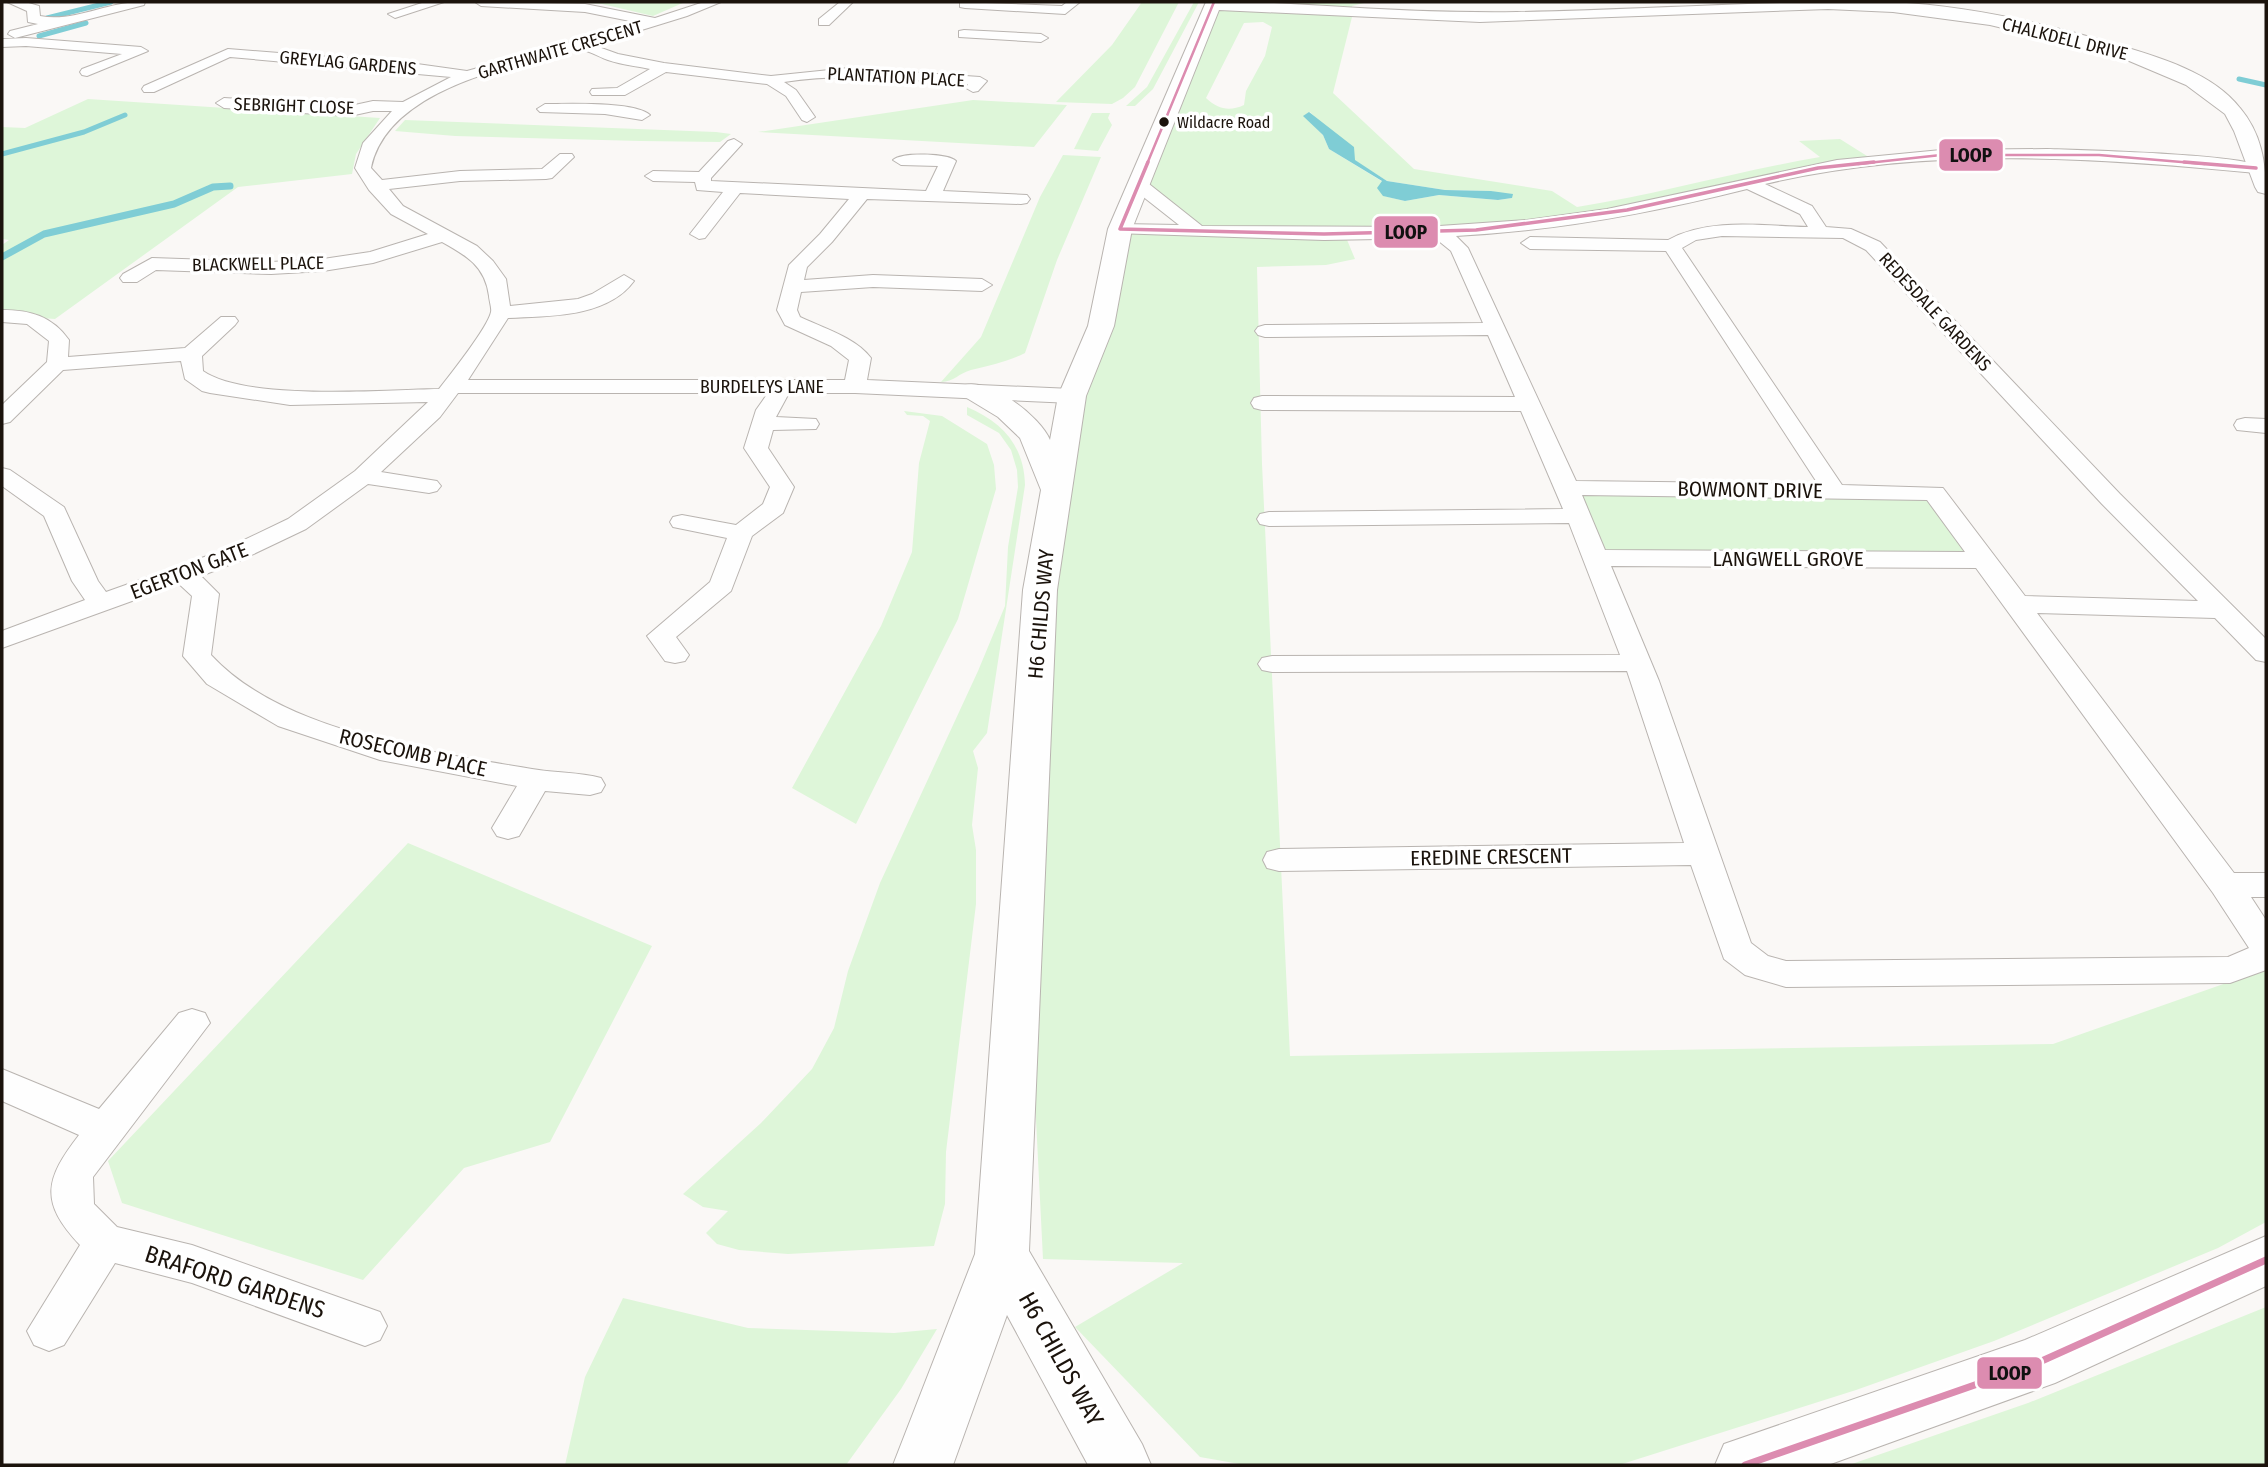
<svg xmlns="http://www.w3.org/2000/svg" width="2268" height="1467" viewBox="0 0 2268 1467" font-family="'Fira Sans Condensed',sans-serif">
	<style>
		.green { fill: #def6d9; fill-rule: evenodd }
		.water { fill: #7fcdd5 }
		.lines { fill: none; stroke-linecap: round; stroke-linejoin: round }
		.stream-far1 { stroke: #7fcdd5; stroke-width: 5 }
		.stream { stroke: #7fcdd5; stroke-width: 7 }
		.street-casing { stroke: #b9b4b0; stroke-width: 2 }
		.secondary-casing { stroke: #b9b4b0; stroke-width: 2 }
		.street { fill: #fefefe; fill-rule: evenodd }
		.secondary { fill: #fefefe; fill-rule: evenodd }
		.bus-1-far2-casing { stroke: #fff; stroke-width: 5 }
		.bus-1-far1-casing { stroke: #fff; stroke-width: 7 }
		.bus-1-casing { stroke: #fff; stroke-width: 12 }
		.bus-1-far2 { stroke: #dc8cb0; stroke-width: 2.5 }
		.bus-1-far1 { stroke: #dc8cb0; stroke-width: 3.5 }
		.bus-1 { stroke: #dc8cb0; stroke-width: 7 }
		.bus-dot { fill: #1b130c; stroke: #fff; stroke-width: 2.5 }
		.labels { text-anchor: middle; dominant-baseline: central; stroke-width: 7; stroke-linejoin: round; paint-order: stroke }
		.far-bus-label { font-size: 16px; fill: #1b130c; stroke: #fff; text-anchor: start }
		.far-street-label { font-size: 18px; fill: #1b130c; stroke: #fff }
		.street-label { font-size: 21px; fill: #1b130c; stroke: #fff }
		.near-street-label { font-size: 24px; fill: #1b130c; stroke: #fff }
		.line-badge { stroke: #fff; stroke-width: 2.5 }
		.pale-badge-label { font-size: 19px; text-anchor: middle; font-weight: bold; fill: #111 }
	</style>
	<rect width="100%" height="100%" fill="#faf8f6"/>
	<path class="green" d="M572 2H685L653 16 602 4Z
		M1142 2H1179L1135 87 1123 98 1112 104 1056 102 1112 45Z
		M1194 2H1199L1153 89 1135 106H1126L1147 87Z
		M1270 2H1368L1352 6 1353 13 1333 93 1414 169 1552 191 1577 207C1659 194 1738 171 1820 157L1799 141 1840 139 1875 161 1586 218 1345 235 1355 259 1326 265 1257 267 1262 464 1290 1056 2053 1044 2266 969V1222L2218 1248 1994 1341 1856 1390 1619 1465H1245L1200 1457 1075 1327 1183 1263 1043 1259 1023 860 1040 590 1120 229 1195 231 1138 184 1212 5 1278 7ZM1263 22 1272 27 1265 56 1246 91 1244 105C1229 112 1218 109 1206 98L1244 23ZM1310 112 1354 160 1387 181 1445 190 1491 191 1512 198 1498 200 1439 195 1405 201 1384 196 1378 188 1383 182 1329 149 1323 135 1304 116Z
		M88 99 380 118 356 154 352 174 238 187 55 319 2 315V245L9 240 2 239V127L25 128Z
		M973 100 1067 105 1034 147 758 132Z
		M1092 113H1110L1108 118 1112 125 1098 151 1074 149Z
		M405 120 716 132 731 134 720 142 640 141 455 136 395 131Z
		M1063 155 1101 157 1057 260 1025 353C1007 362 991 365 971 370 959 373 954 382 941 382L981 337 1040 197Z
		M967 407C1002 422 1024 445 1025 485L987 733 973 751 978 768 972 825 976 850V904L946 1152 945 1204 934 1246 788 1254 739 1250 717 1244 706 1233 728 1211 703 1207 683 1194 761 1123 812 1069 834 1028 848 971 880 883 978 671 1005 606 1008 547 1018 487 1017 470 1011 450 999 433 967 415Z
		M904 411 942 416 987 444 994 465 996 489 958 619 856 824 792 788 881 626 912 552 919 463 930 421 923 416 907 415Z
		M1576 492 1931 497 1970 555 1600 554Z
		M408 843 652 946 550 1142 464 1168 363 1280 122 1203 108 1161Z
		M623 1298 748 1328 894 1333 937 1329 901 1389 846 1465H565L585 1377Z
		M2266 1307V1465H1849L2028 1403Z"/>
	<path class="water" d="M1309 112 1354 147 1355 160 1387 181 1445 190 1491 191 1513 194 1512 198 1498 200 1439 195 1405 201 1383 196 1377 188 1382 181 1329 149 1323 135 1303 116Z"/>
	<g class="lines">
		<path class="stream-far1" d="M47 18 111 2
			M39 36 86 23
			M2239 79 2266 85
			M2 154 84 132 125 115"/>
		<path class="stream" d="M2 257 44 234 174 204 213 187 230 186"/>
		<g class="street-casing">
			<path id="street" d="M7 2H25L39 6 40 16C75 23 109 0 145 2L144 5 15 38 8 34 10 31 38 24 28 22 27 11Z
				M425 2H444L395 18 388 14Z
				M475 2 585 4 655 18 704 2H721L687 16 593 45 618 54 664 63 771 76 849 68 980 77 987 81 978 91 973 92 966 88 968 84C907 80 845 72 784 82L796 90 815 117 807 122 802 120 786 96 767 84 666 72 625 95H592L590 92 592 89 617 88 650 69C637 66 622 65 608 60 599 57 588 50 579 49 567 48 549 56 537 59 479 74 385 100 371 168L382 180 460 171 542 169 560 154H572L574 157 552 178 546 179 460 181 389 189 403 206 477 246 493 261 506 279 510 306 578 299 592 294 624 275 634 281C607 318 548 316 508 318L468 380H845L849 360 831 346 785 325 777 310 789 265 820 234 849 199 740 193 705 238 699 239 690 234 723 192 697 190 695 182 653 181 645 176 653 171 699 172 728 141 734 139 742 144 711 178V181L926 191 938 166 901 165 893 160C901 152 948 153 956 161L943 191 1027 195 1030 199 1027 203 1021 204 867 199 832 242 807 267 804 280 873 275 982 279 992 285 982 291 873 287 801 292 797 310 800 317C823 328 855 337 871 358L867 380 1072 389 1080 391 1083 396 1080 401 1072 403 855 393H789L776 417 816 419 819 424 816 429 773 430 768 448 794 487 783 513 752 536 731 591 676 637 689 655 685 661 675 663 665 661 647 636 710 582 727 538 673 527 670 522 673 517 682 515 736 525 763 504 770 487 744 448 756 410 768 393H458L440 417 381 472 437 481 441 486 437 491 429 493 368 484 306 529 239 561 201 576 219 594 211 655C283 733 432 752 532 769 555 773 579 772 601 778L605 785 601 792 590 795 545 791 519 836 508 839 497 836 492 828 517 786 380 760 278 726 207 684 183 656 192 596 179 584 2 648V631L85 600 72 581 44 516 2 486V468L10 470 64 507 98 581 106 592 221 551 288 519 355 471 428 402 290 405 210 393 202 391 185 379 181 361 63 370 10 422 2 424V405L47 362 49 341 27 324 2 322V310C30 310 52 316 69 340L68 357 185 348 221 317H235L238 321 235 325 202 356 203 371C246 401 384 390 439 389 450 375 488 327 491 312 492 308 489 300 489 296 485 266 467 256 442 242L373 263 323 271 271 274 156 270 137 282H123L120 278 123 274 152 258 271 262 323 259 370 252 428 234 391 214 369 190 355 168 363 143 392 111H373L350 116 224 108 216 103 224 98 350 106 373 101 403 102 451 77 230 57 154 92H144L142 89 144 86 228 49 417 64 467 71 640 23 585 12 481 6Z
				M840 2H853L829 25H819V19Z
				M960 2 1062 6 1067 2H1080L1065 14 965 8 960 7Z
				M964 30 1041 34 1048 38 1041 42 959 37V31Z
				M26 38 141 47 148 51 87 76 82 75 80 72 82 69 122 54 26 46 2 47V39Z
				M545 104C567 104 635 101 650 115L642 120 605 114 540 112 537 109Z
				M2047 149C2077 150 2251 154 2264 168L2256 173C2093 157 1926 146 1765 184L1812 206 1826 227 1851 229 1880 242 2120 494 2266 639V662L2256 660 2215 618 2037 613 2234 873H2266V897H2251L2266 920V970L2230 983 1786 987 1745 975 1724 959 1691 865 1279 871 1267 868 1263 860 1267 852 1279 849 1684 843 1627 671 1272 672 1262 670 1258 664 1262 658 1272 656 1620 655 1569 523 1269 526 1260 524 1257 519 1260 514 1269 512 1563 509 1521 411 1262 410 1254 408 1251 403 1254 398 1262 396 1515 397 1488 335 1265 337 1258 335 1255 331 1258 327 1265 325 1483 323 1451 251 1435 238 1324 240 1114 233 1111 229 1120 224 1179 225 1132 188 1130 184 1132 180H1144L1202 226 1425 227 1527 220 1607 209 1837 160 1941 150ZM1747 189 1800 214 1808 227C1763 226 1709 217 1668 240L1530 237 1521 243 1530 249 1666 251 1818 484 1576 481 1468 248 1456 236C1555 231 1652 213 1747 189ZM1722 236 1843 238 1866 250 2102 504 2198 601 2025 596 1943 488 1842 485 1682 248 1696 240ZM1582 495 1927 500 1965 552 1605 550ZM1611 566 1976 568 2213 893 2249 948 2228 957 1786 961 1768 956 1751 943 1659 681Z
				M2245 418 2266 419V433L2237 430 2234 425 2237 420Z
				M192 1009 205 1013 210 1023 93 1177 94 1204 117 1227 192 1245 380 1312 387 1326 380 1340 365 1346 192 1283 115 1263 64 1345 49 1351 34 1345 27 1331 80 1245C39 1202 45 1179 79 1135L2 1101V1069L99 1109 179 1013Z"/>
		</g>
		<g class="secondary-casing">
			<path id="secondary" d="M1206 2C1246 0 1287 4 1327 6 1390 10 1454 13 1517 12 1642 10 1767 0 1892 2 1968 6 2045 23 2118 45 2159 57 2213 73 2240 108 2261 133 2266 162 2266 194L2258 192 2255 187 2234 131 2225 114 2186 85 2115 55 1990 25 1893 12 1828 9 1480 22 1219 10 1132 229 1114 326 1086 396 1057 590 1029 1251 1142 1444 1151 1465H1088L1007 1315 953 1465H893L975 1254 1023 590 1041 490 1020 438 998 417 965 397 961 391 965 385C991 379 1040 416 1050 440L1058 396 1088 326 1108 229Z
				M2266 1236V1286L2055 1383 1828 1465H1715L1724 1444 2025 1340Z"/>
		</g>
		<use href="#street" class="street"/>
		<use href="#secondary" class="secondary"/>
		<g class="bus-1-far2-casing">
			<path id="bus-1-far2" d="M1147 164 1214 2
				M1858 164 1941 155H2099L2205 164"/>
		</g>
		<g class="bus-1-far1-casing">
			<path id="bus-1-far1" d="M2184 162 2256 168
				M1120 229 1324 234 1476 230 1627 210 1818 168 1874 162
				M1120 229 1148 162"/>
		</g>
		<g class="bus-1-casing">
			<path id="bus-1" d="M1745 1465 2035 1364 2266 1260"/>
		</g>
		<use href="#bus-1-far2" class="bus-1-far2"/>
		<use href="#bus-1-far1" class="bus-1-far1"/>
		<use href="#bus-1" class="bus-1"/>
	</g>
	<circle class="bus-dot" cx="1164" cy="122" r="6"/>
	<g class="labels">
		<g class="far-bus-label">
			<text x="1177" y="122">Wildacre Road</text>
		</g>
		<g class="far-street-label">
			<text transform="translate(2065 39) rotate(14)">CHALKDELL DRIVE</text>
			<text transform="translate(560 50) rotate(-16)">GARTHWAITE CRESCENT</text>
			<text transform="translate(348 63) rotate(5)">GREYLAG GARDENS</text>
			<text transform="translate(896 77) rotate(3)">PLANTATION PLACE</text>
			<text transform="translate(294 106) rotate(2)">SEBRIGHT CLOSE</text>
			<text transform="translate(258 264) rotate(-1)">BLACKWELL PLACE</text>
			<text transform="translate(1935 312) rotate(47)">REDESDALE GARDENS</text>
			<text x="762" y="387">BURDELEYS LANE</text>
		</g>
		<g class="street-label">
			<text transform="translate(1750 490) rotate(1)">BOWMONT DRIVE</text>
			<text x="1788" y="559">LANGWELL GROVE</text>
			<text transform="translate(189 571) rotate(-21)">EGERTON GATE</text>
			<text transform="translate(1041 614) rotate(-85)">H6 CHILDS WAY</text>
			<text transform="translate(413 753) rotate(13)">ROSECOMB PLACE</text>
			<text transform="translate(1491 857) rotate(-1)">EREDINE CRESCENT</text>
		</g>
		<g class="near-street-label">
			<text transform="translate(235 1282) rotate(18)">BRAFORD GARDENS</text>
			<text transform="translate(1061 1359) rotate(61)">H6 CHILDS WAY</text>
		</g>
	</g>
	<g class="line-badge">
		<rect x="1938" y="138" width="66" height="34" rx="7" fill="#dc8cb0"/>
		<rect x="1373" y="215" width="66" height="34" rx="7" fill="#dc8cb0"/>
		<rect x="1976" y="1356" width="67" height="34" rx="7" fill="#dc8cb0"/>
	</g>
	<g class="pale-badge-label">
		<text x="1971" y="162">LOOP</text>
		<text x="1406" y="239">LOOP</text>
		<text x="2010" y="1380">LOOP</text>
	</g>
	<rect width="2268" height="1467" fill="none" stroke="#1b130c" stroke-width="7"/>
</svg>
